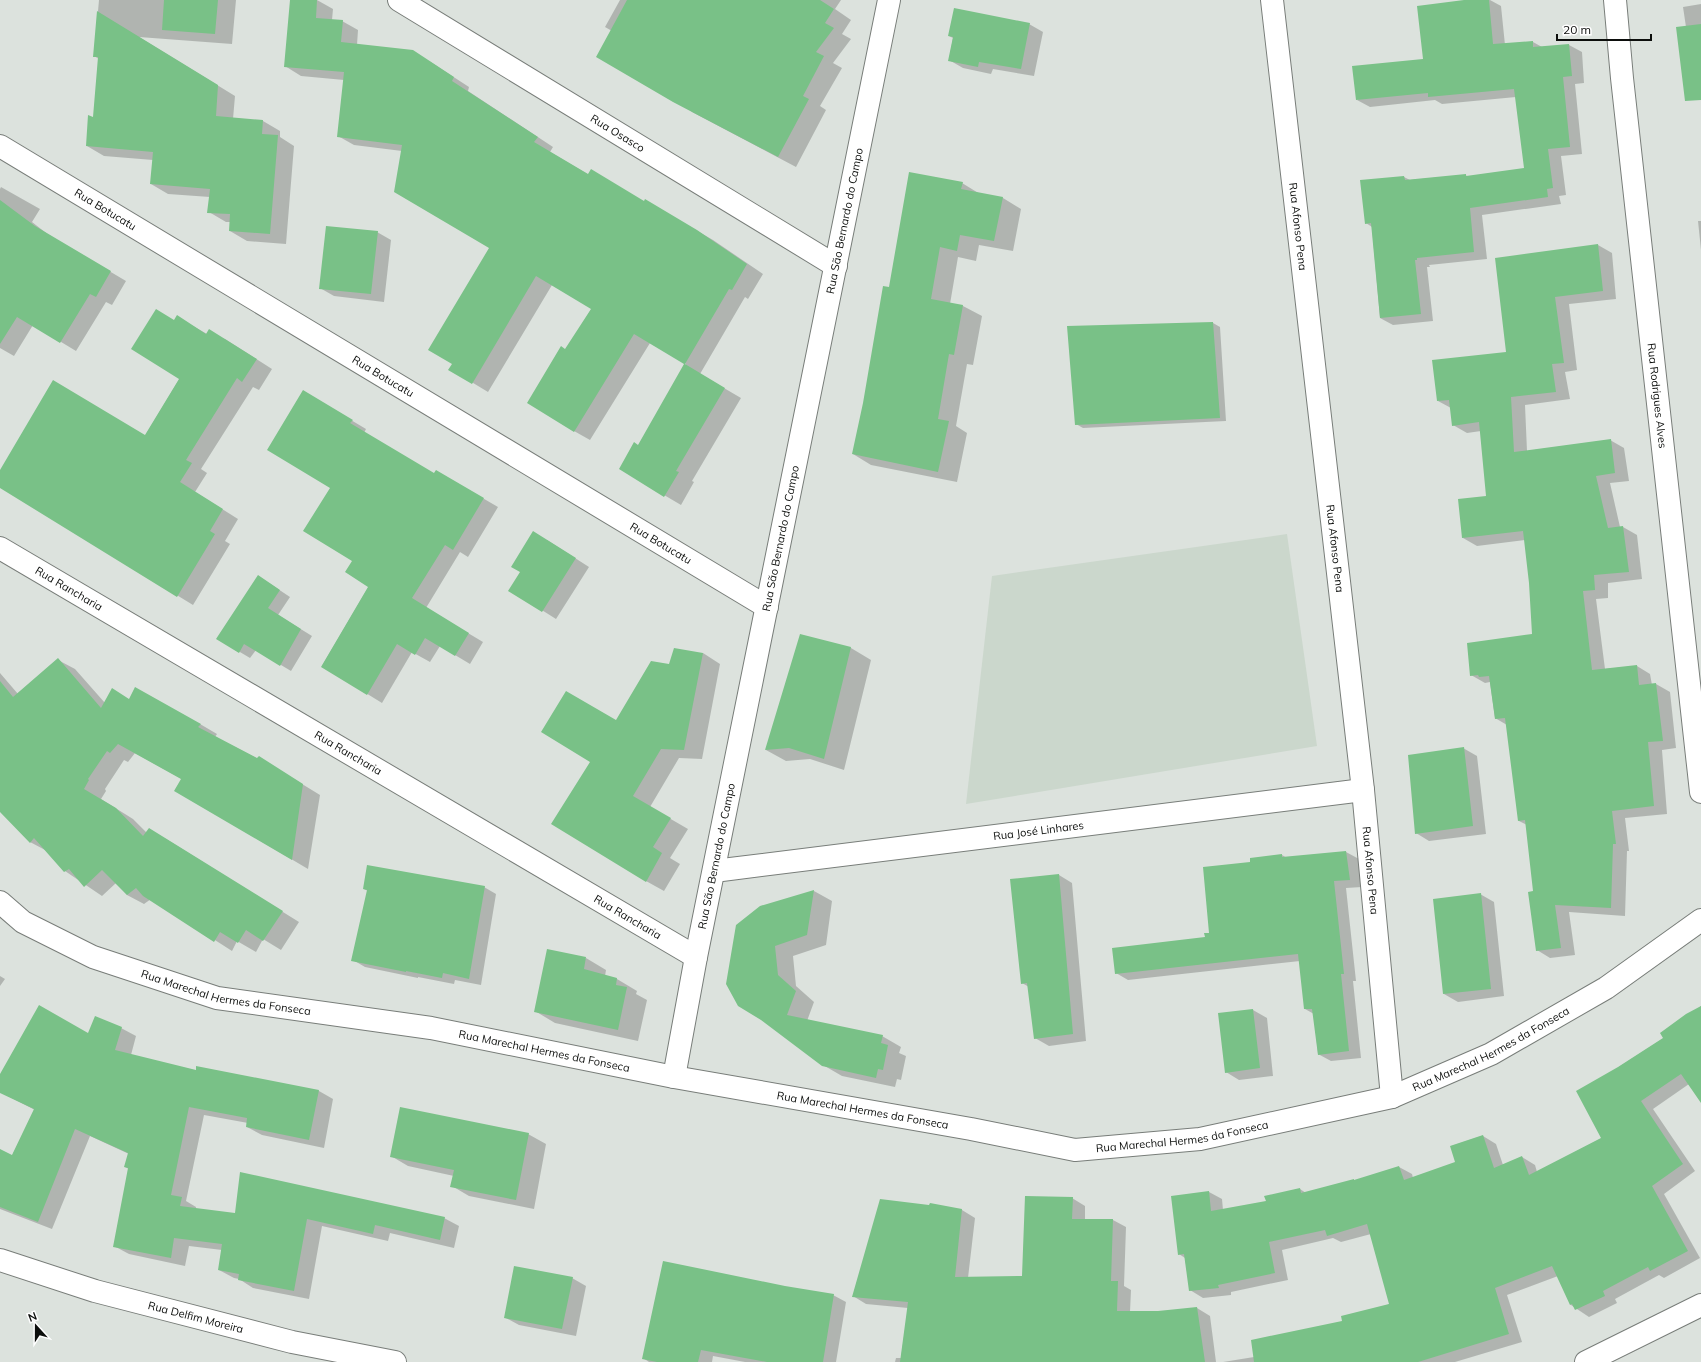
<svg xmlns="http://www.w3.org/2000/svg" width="1701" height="1362" viewBox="0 0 1701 1362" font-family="Mulish,sans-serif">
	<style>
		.built { fill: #cbd7cc }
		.shadow { fill: #0003 }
		.building { fill: #79c187 }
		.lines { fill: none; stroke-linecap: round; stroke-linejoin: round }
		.minor-casing { stroke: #787d79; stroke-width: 24 }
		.minor { stroke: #fff; stroke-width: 22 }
		.labels { text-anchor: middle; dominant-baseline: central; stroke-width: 3.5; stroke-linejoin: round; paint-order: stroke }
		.street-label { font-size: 11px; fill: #0c0e0c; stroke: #fff }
	</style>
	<rect width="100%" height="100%" fill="#dce2dd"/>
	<path class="built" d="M1287 534 1317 746 966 804 992 576Z"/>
	<path class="shadow" d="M99 0H236L232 44 139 37 235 96 233 119 263 121 280 131V137L294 146 286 244 247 241 230 231 231 222H226L209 212 210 197 168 194 151 184 153 160 104 156 87 146 94 118 99 59 94 56Z
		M291 0H317L333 9 332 20 342 21 358 30 357 45 429 61 469 87 468 91 553 147 550 152 589 175 645 202V201L713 240 763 274 748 299 745 297 700 374 741 398 692 481 694 482 681 505 620 469 638 446 686 364 650 343 590 440 574 431 566 350 592 308 552 285 488 392 450 369 453 364 490 247 402 151 354 145 338 136 344 80 301 76 285 66Z
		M620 0H841L835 9 851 20 842 34 851 39 833 63 842 68 820 106 826 110 796 167 692 112 612 31 605 27Z
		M1478 0H1490L1501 6 1505 45 1533 42 1542 47 1569 45 1582 52 1584 83 1575 84 1582 154 1561 156 1566 195 1559 196 1561 204 1482 215 1487 259 1429 265 1430 267H1427L1433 321 1393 325 1380 318 1372 227 1366 223 1404 177 1410 180 1465 175 1469 177 1525 169 1516 97 1442 104 1435 100 1370 107 1357 100 1424 60Z
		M1701 4V79L1686 27 1683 7Z
		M1029 24 1043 32 1034 76 993 69 991 74 963 68 949 60 953 38 949 36Z
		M962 183 980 194 1003 198 1021 209 1013 251 979 245 976 261 958 257 950 304 963 306 982 316 973 365 967 364 956 426 967 433 957 482 871 465 853 454 890 288Z
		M1 187 40 209 32 222 50 236 126 281 112 305 106 302 76 351 33 325 14 356 0 348V189Z
		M1698 221H1701V250Z
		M377 232 391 240 384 302 334 296 320 288Z
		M1598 245 1612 253 1616 299 1569 304 1577 370 1565 372 1570 399 1525 405 1527 451 1610 440 1624 448 1629 481 1610 483 1620 527H1623L1637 535 1642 579 1608 583V598L1596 599 1605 669 1637 666 1650 674 1652 685 1656 684 1670 692 1676 748 1662 750 1667 814 1625 818 1629 851H1627L1625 916 1569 912 1575 955 1550 958 1537 950 1534 892 1527 825 1519 821 1507 725 1495 718 1490 682 1485 683 1471 675 1533 635 1530 582 1525 540 1477 546 1463 538 1487 497 1481 431 1467 433 1453 425 1451 408 1438 401 1508 353Z
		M174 321 193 326 207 334 225 339 272 369 259 390 253 387 201 469 207 473 195 492 238 519 225 541 230 544 193 605 0 487V472L145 436 180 378Z
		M1213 323 1220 327 1226 421 1083 428 1076 424Z
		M304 392 366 429 364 433 434 474 436 471 498 507 468 557 460 552 426 608 483 642 470 664 440 646 430 662 412 652 382 703 322 666 369 586 353 561Z
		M547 540 589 567 556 619 510 590Z
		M269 583 290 597 278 615 312 636 291 671 256 650 250 658 218 639Z
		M801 635 851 648 871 660 844 770 810 759 786 761 766 750Z
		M703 653 720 664 702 759 679 758 650 807 688 829 670 858 680 864 664 891 646 881 616 722 670 666Z
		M58 660 75 669 105 703 130 700 200 724 217 734 215 737 276 768 320 795 308 869 175 790 182 779 135 753 128 762 124 760 105 789 106 791 101 799 133 819 147 833 166 839 299 922 281 950 263 939 256 952 237 941 232 951 151 899 144 904 127 895 116 883 102 896 65 871 47 851 30 842 0 810V673L18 694Z
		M1463 748 1477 756 1486 834 1429 841 1416 833Z
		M1346 852 1359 859 1362 887 1346 888 1356 981H1353L1361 1058 1331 1061 1318 1054 1314 1014 1305 1009 1300 961 1128 980 1116 973 1206 938 1210 934 1251 863 1282 855 1287 858Z
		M1059 875 1072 883 1086 1041 1049 1046 1035 1038 1029 987 1022 983Z
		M484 887 496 894 481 985 455 980 454 984 418 977V978L365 967 353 960 368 891 364 889Z
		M814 891 832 901 826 945 793 956 796 986 814 1002 807 1021 882 1036 901 1047 899 1053 906 1056 901 1080 897 1079 895 1087 842 1076 823 1065 762 1019 761 907Z
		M1480 894 1494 902 1504 996 1458 1002 1444 994Z
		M586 958 606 970 605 976 617 979 637 991 636 994 647 1000 638 1041 555 1023 535 1011Z
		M0 976 5 979 0 986Z
		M1701 1006V1101L1689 1084 1653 1109 1695 1171 1664 1194 1700 1258 1664 1278 1659 1275 1615 1299 1617 1303 1589 1317 1571 1305 1558 1276 1507 1295 1522 1342 1455 1362H1223L1254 1357 1390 1304 1371 1234 1341 1242 1333 1238 1282 1250 1288 1280 1231 1292V1295L1203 1298 1190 1290 1185 1258 1179 1254 1209 1192 1222 1199 1223 1210 1267 1202 1300 1189 1306 1193 1354 1180 1355 1181 1399 1167 1412 1174 1413 1178 1457 1163 1483 1136 1496 1144 1503 1165 1522 1157 1535 1165 1537 1172 1602 1138 1619 1067 1664 1038Z
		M1253 1010 1267 1018 1273 1076 1239 1080 1226 1072Z
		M121 1028 136 1036 131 1055 197 1071 319 1091 333 1099 324 1148 262 1135 247 1127 248 1123 204 1115 186 1201 196 1207V1209L236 1214 444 1218 459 1226 454 1248 390 1233 388 1241 322 1226 309 1299 253 1288 239 1279 234 1278 219 1270 222 1250 189 1246 185 1266 129 1254 114 1246 129 1169 125 1167 129 1154 90 1136 52 1229 0 1209V1151L12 1156 35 1110 0 1092V1076L88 1034Z
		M528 1134 546 1144 534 1209 469 1196 452 1186 454 1176 408 1166 391 1156Z
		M1072 1198 1085 1206V1220H1113L1126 1227 1124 1286 1131 1290 1130 1312H1159L1197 1308 1210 1316 1216 1362H895L896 1358H901L908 1308 866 1304 853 1296 931 1204 962 1210 975 1218 968 1278 1023 1277Z
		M572 1278 586 1286 576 1336 519 1325 506 1318Z
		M785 1287 833 1295 846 1302 836 1362H745L713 1356 712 1362H649L643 1358Z"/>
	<path class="building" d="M164 0H218L215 34 162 30Z
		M290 0H317L316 18 343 20 341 42 413 50 454 77 452 81 538 137 534 142 588 174 591 169 644 201 645 199 697 230 747 264 732 290 729 289 685 364 725 388 676 471 679 472 664 497 619 469 634 442 638 445 684 364 634 334 574 432 527 403 561 346 565 349 591 309 536 276 472 384 448 370 452 364 428 350 489 248 394 192 402 145 337 137 344 72 284 67Z
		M627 0H820L834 9 825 23 834 28 816 52 824 56 803 96 809 99 778 157 673 102 596 57Z
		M1464 0H1489L1493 44 1533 41V47L1569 44 1572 76 1563 77 1570 147 1548 149 1553 188 1547 189 1548 197 1470 208 1474 252 1417 258V260H1415L1421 314 1380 318 1371 223 1365 224 1360 180 1404 176 1405 180 1466 174V176L1524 168 1514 89 1428 97V93L1356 100 1352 66 1423 59 1417 6Z
		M954 8 1030 23 1021 69 979 62 978 67 948 61 953 37 948 36Z
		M97 11 218 85 216 116 263 120 262 134 278 135 270 234 229 231 230 214 207 213 210 189 150 184 153 152 86 146 88 115 93 117 98 57H93Z
		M1701 24V100L1685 101 1676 27Z
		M909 172 963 182 961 189 1003 197 994 241 960 235 957 251 940 247 931 299 963 305 954 355 949 354 938 419 949 421 938 472 852 454 863 403 883 286 889 287Z
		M0 200 35 226 111 271 96 297 90 294 60 343 17 317 0 344Z
		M326 226 378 231 371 294 319 289Z
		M1598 244 1603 291 1555 297 1564 363 1552 364 1556 392 1511 397 1514 452 1611 439 1615 473 1596 476 1608 528 1623 526 1629 572 1594 575 1595 590 1583 591 1592 670 1637 665 1639 685 1656 683 1663 741 1648 742 1654 806 1612 811 1616 844H1613L1611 908 1555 905 1561 948 1536 951 1528 892 1533 891 1525 820 1518 821 1505 718 1495 719 1489 676 1479 677 1478 675 1470 676 1467 643 1532 634 1529 583 1523 531 1462 538 1458 499 1486 496 1479 422 1452 426 1449 400 1437 401 1432 360 1506 352 1495 258Z
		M156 309 174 320 177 315 206 334 209 329 257 359 242 382 237 378 186 460 192 463 180 482 223 509 210 531 215 534 177 597 0 488V470L53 380 145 435 179 379 131 349Z
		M1213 322 1220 418 1075 425 1067 326Z
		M303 390 353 420 350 423 434 473 436 470 484 498 453 550 445 545 412 598 469 633 455 656 425 638 415 655 397 644 367 695 321 667 368 587 345 572 352 561 303 531 330 488 267 450Z
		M533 531 576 558 542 612 508 591 520 572 511 567Z
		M258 575 280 590 268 608 301 629 280 666 244 644 239 653 216 639Z
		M800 634 851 647 824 759 789 748 765 750Z
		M674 648 703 653 684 750 661 749 633 796 671 818 653 847 662 853 646 882 551 824 590 762 541 732 566 691 616 720 651 661 669 664Z
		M58 658 101 708 112 688 129 699 135 687 201 724 198 727 257 758 259 756 303 784 292 860 174 791 181 779 118 744 110 753 107 751 88 779 89 780 84 789 116 808 143 836 149 828 283 911 263 941 246 930 238 943 220 932 214 942 143 896 136 888 127 895 102 870 84 887 69 869 64 872 34 838 30 843 0 812V681L13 697Z
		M1464 747 1473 826 1415 834 1408 755Z
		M1346 851 1350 880 1334 881 1344 974H1341L1349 1051 1318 1055 1312 1009H1304L1298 954 1115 974 1112 948 1205 937 1204 933H1209L1203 867 1250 862V858L1282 854V857Z
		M367 865 485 886 469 979 443 973 442 978 406 971V972L351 961 367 890 363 889Z
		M1059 874 1073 1034 1034 1039 1027 983 1021 984 1010 879Z
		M814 890 807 935 775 946 778 975 796 991 787 1015 883 1035 881 1043 888 1045 883 1070 878 1069 876 1078 822 1066 761 1020 738 1006 726 984 736 925 760 906Z
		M1481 893 1491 989 1443 994 1433 899Z
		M547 949 586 957 584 969 617 978 616 985 627 987 618 1030 534 1012Z
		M39 1005 88 1033 95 1016 122 1027 115 1050 196 1070V1066L319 1090 309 1140 246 1127 247 1118 189 1107 171 1195 182 1197 180 1206 235 1213 240 1172 445 1217 440 1240 375 1225 373 1234 307 1219 294 1291 238 1280 239 1274 218 1270 222 1244 174 1238 171 1258 113 1247 128 1168 124 1167 128 1153 75 1129 38 1222 0 1207V1149L12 1155 34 1109 0 1093V1074Z
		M1701 1006V1103L1681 1074 1641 1101 1683 1164 1652 1186 1688 1251 1650 1271 1648 1267 1603 1291 1605 1296 1575 1310 1572 1304 1570 1305 1552 1266 1495 1288 1509 1334 1418 1362H1254L1251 1340 1342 1321 1341 1316 1389 1304 1367 1224 1327 1236 1325 1230 1269 1242 1275 1273 1218 1285 1219 1288 1189 1291 1184 1254 1178 1255 1171 1196 1209 1191 1211 1211 1266 1201 1264 1196 1300 1188 1301 1193 1354 1179V1180L1399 1166 1404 1180 1455 1162 1450 1146 1483 1135 1494 1168 1522 1156 1529 1175 1601 1138 1576 1091 1618 1067 1663 1038 1660 1033 1686 1014Z
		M1253 1009 1260 1068 1225 1073 1218 1013Z
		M400 1107 529 1133 516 1200 450 1187 454 1170 390 1157Z
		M1025 1196 1073 1197 1072 1219H1113L1111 1281H1118L1117 1311H1158L1197 1307 1205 1362H900L908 1302 852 1297 880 1199 929 1205 930 1203 962 1209 955 1277 1022 1276Z
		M663 1261 785 1286 834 1294 823 1362H767L701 1350 698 1362H657L642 1359Z
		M514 1266 573 1277 562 1329 504 1318Z"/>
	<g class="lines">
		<g class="minor-casing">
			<g id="minor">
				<path id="s1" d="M399 0 836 266"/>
				<path id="s2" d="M1272 0 1363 790 1392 1097"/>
				<path id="s3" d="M1615 0 1622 78 1701 792"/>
				<path id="s4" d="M0 146 767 607"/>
				<path id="s5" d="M0 548 696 957"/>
				<path id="s6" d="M714 871 1363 790"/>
				<path id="s7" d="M0 902 23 922 93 957 217 998 431 1028 674 1077 971 1129 1075 1150 1200 1139 1392 1097 1491 1054 1606 988 1701 920"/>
				<path id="s8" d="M674 1077 696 957 889 0"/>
				<path id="s9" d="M0 1260 95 1291 292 1342 395 1362"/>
				<path d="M1586 1362 1701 1305"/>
			</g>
		</g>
		<use href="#minor" class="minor"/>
	</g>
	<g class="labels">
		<g class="street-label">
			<text stroke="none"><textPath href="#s1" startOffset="256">Rua Osasco</textPath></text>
			<text stroke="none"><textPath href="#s4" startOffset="123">Rua Botucatu</textPath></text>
			<text stroke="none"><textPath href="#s8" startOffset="873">Rua São Bernardo do Campo</textPath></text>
			<text stroke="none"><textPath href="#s2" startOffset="228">Rua Afonso Pena</textPath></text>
			<text stroke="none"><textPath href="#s4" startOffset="447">Rua Botucatu</textPath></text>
			<text stroke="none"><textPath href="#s3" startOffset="398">Rua Rodrigues Alves</textPath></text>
			<text stroke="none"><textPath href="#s8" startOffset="549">Rua São Bernardo do Campo</textPath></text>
			<text stroke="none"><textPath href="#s4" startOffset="771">Rua Botucatu</textPath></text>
			<text stroke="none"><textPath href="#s2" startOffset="552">Rua Afonso Pena</textPath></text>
			<text stroke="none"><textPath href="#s5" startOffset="80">Rua Rancharia</textPath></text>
			<text stroke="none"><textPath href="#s5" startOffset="404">Rua Rancharia</textPath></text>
			<text stroke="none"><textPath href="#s6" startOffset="327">Rua José Linhares</textPath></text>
			<text stroke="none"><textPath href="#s8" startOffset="225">Rua São Bernardo do Campo</textPath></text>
			<text stroke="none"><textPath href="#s2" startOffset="876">Rua Afonso Pena</textPath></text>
			<text stroke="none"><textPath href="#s5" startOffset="728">Rua Rancharia</textPath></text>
			<text stroke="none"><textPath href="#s7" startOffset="247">Rua Marechal Hermes da Fonseca</textPath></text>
			<text stroke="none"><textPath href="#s7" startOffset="1543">Rua Marechal Hermes da Fonseca</textPath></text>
			<text stroke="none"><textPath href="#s7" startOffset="571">Rua Marechal Hermes da Fonseca</textPath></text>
			<text stroke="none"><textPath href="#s7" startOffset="895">Rua Marechal Hermes da Fonseca</textPath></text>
			<text stroke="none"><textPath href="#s7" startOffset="1219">Rua Marechal Hermes da Fonseca</textPath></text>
			<text stroke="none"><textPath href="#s9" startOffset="204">Rua Delfim Moreira</textPath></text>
		</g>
	</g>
	<g transform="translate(36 1326) rotate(339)" stroke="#ffffff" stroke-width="3" paint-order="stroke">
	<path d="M0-3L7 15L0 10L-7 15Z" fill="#0c0e0c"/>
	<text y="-6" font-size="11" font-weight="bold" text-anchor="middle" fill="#0c0e0c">N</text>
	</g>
	<path d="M1557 34v6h94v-6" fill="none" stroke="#0c0e0c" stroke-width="2"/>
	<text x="1563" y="34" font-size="12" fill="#0c0e0c" stroke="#ffffff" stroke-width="3" paint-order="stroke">20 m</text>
</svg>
